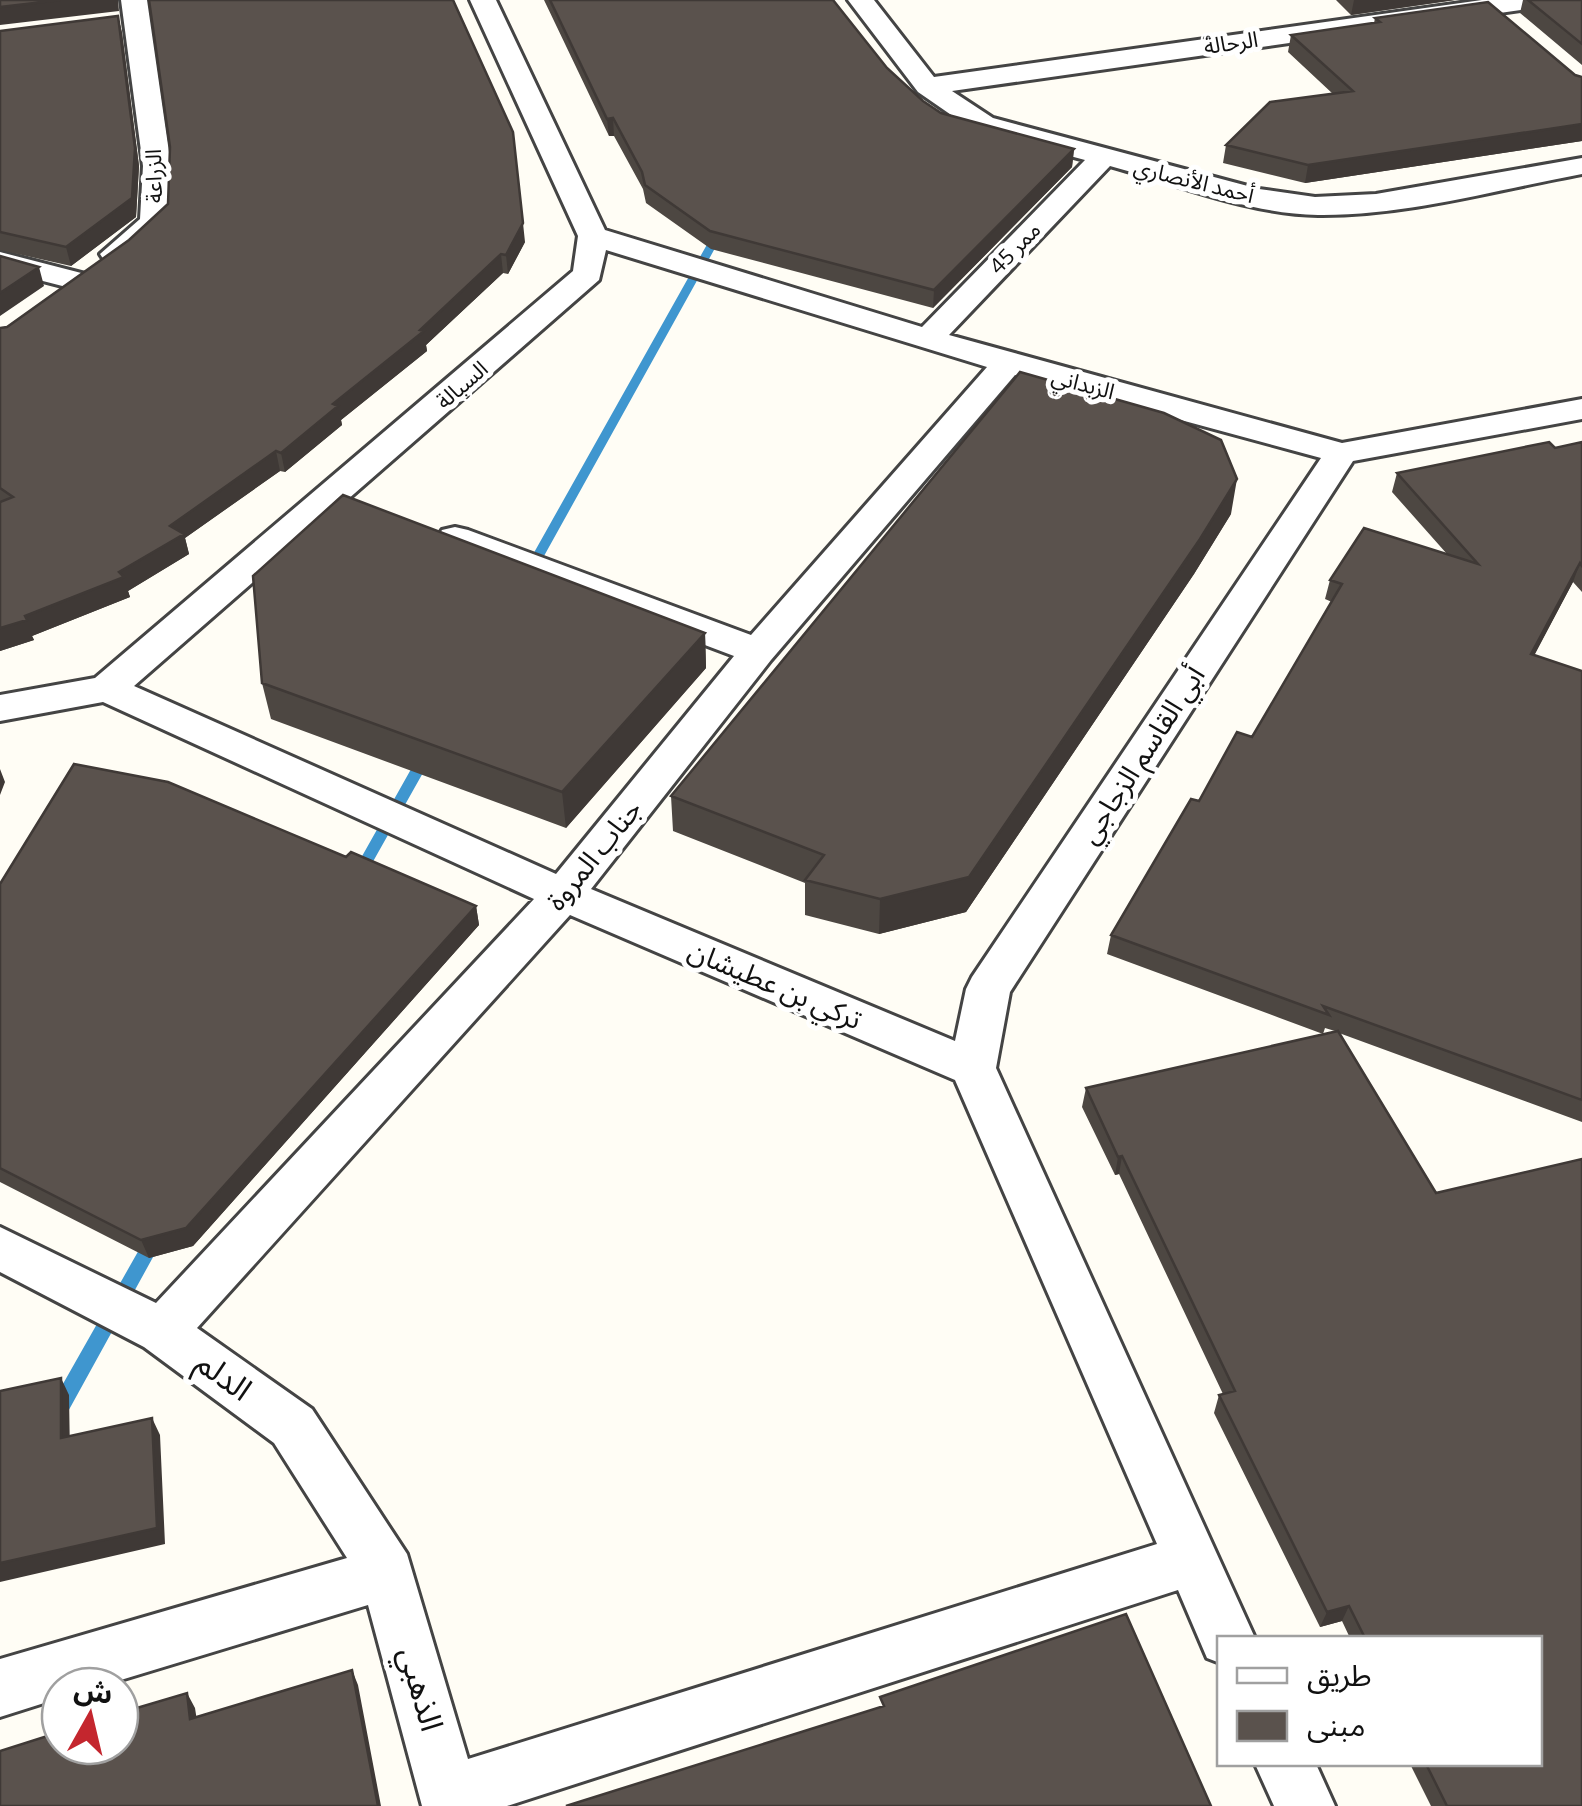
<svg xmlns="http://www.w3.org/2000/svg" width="1582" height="1806" viewBox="0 0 1582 1806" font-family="Bitter,'Noto Sans Arabic',serif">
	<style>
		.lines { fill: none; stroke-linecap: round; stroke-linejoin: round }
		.stream { fill: #3f96cf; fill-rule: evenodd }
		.street-casing { stroke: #444; stroke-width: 6 }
		.street { fill: #fff; fill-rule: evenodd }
		.wall { fill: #4d4742 }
		.shaded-wall { fill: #3f3936 }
		.building { fill: #5a524d; stroke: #3f3936; stroke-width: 2.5 }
		.labels { text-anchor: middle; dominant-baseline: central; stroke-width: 10; stroke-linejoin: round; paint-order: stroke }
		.far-street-label { font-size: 22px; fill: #111; stroke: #fff }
		.street-label { font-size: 28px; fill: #111; stroke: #fff }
		.near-street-label { font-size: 32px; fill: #111; stroke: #fff }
	</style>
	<rect width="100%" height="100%" fill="#fffdf5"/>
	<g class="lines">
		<path class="stream" d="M719 229 724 232 534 574 533 577H523L522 574 714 232Z
			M426 750 433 755 366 874 359 879 354 878 352 874 419 755Z
			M154 1232 160 1234 163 1239 65 1417 58 1419 51 1417 49 1411 51 1405 148 1234Z"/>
		<g class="street-casing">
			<path id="street" d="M121 0H147L171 166 169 222C155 240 128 266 104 260L100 254 140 219 143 166Z
				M470 0H496L605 230 922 327 1085 160 973 130 918 92 848 0H874L934 77 1482 0H1548L1535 8 952 91 993 118 1259 189 1315 197 1376 194 1582 158V174C1496 190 1406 216 1318 215 1249 214 1176 184 1110 166L949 335 1342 443 1582 399V419L1353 461 1010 992 996 1068 1255 1638H1220V1663L1207 1658 1178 1590 507 1806H422L368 1605 101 1686H60V1698L0 1717V1659L347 1558 274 1443 144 1347 0 1272V1227L156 1303 534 899 103 702 0 721V695L95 678 573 271 578 236ZM606 250 987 367 751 635 468 530 455 527 442 530 437 538 442 546 734 656 556 874 134 686 599 280ZM1015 375 1321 458 972 977 966 989 955 1041 591 889 771 660ZM570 915 955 1080 1157 1544 468 1759 407 1554 312 1409 197 1328Z
				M0 252 89 275 93 281 89 287 78 290 0 270Z
				M1255 1764H1316L1335 1806H1274Z"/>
		</g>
		<use href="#street" class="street"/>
	</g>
	<path class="wall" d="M544 0H833L887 68 923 101 941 113 1074 149 1072 167 933 308 711 249 646 203 643 189 614 136H609Z
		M1336 0H1455L1351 15Z
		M1523 0H1582V65L1520 13Z
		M118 16 122 33 139 166 136 217 71 266 0 250V31Z
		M1375 18 1582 77V141L1305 183 1223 163 1226 145 1333 94 1288 52 1291 35 1374 23Z
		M525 242 508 274 503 273 426 345 427 351 341 420 342 425 285 472 280 471 185 538 189 554 128 591 130 597 32 636 34 640 0 651V328Z
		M1549 442 1555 448 1582 442V592L1573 582 1534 655 1582 671V1122L1339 1033 1436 1193 1582 1159V1806H1431L1410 1764H1540V1638H1350L1342 1621 1320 1627 1214 1413 1219 1395 1223 1394 1119 1174 1115 1175 1082 1107 1086 1088 1335 1031 1325 1028 1323 1034 1107 954 1111 935 1191 799 1199 801 1237 732 1252 737 1332 602 1325 599 1330 580 1364 528 1447 554 1392 492 1397 473Z
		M1231 514 1194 574 966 912 879 934 805 915V883L673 831 671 796Z
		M705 633 706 668 566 828 271 719 262 683Z
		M346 857 476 906 479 925 193 1246 149 1258 0 1182V884Z"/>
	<path class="shaded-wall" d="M60 0H118L119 11 0 25V7Z
		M1354 0H1455L1351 15Z
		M118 16 122 33 139 166 136 217 71 266 66 247Z
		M613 118 614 136H609L607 119Z
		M1582 124V141L1305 183 1308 165Z
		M1074 149 1072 167 933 308 934 290Z
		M523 223 525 242 508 274 506 255Z
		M501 254 503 273 426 345 427 351 341 420 342 425 285 472 281 453 333 404 420 330Z
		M39 267 44 286 0 316V293Z
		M276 451 280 471 185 538 189 554 128 591 130 597 32 636 34 640 0 651V628L119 572 170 526Z
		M1237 479 1231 514 1194 574 966 912 879 934 880 899Z
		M1580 563 1573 582 1525 673 1531 654Z
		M705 633 706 668 566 828 562 792Z
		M0 769 5 782 0 795Z
		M476 906 479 925 193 1246 149 1258 141 1240Z
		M1122 1156 1119 1174 1115 1175 1118 1157Z
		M61 1378 69 1395 70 1455 61 1438Z
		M152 1418 160 1435 165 1544 0 1582V1563Z
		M1349 1606 1342 1621 1320 1627 1327 1612Z
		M352 1670 358 1685 381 1806H378Z
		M187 1693 195 1708 199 1734 190 1719Z"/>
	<path class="building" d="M0 0H60L0 7Z
		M149 0H453L513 132 523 223 506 255 501 254 420 330 424 331 333 404 338 406 281 453 276 451 170 526 184 534 119 572 124 577 25 616 27 620 0 628V502L13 497 0 488V328L7 327 129 240 168 204 170 147Z
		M550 0H833L887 68 923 101 941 113 1074 149 934 290 710 231 645 185 642 172 613 118 607 119Z
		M1528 0H1582V44Z
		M1488 2 1575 75 1582 77V124L1308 165 1226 145 1270 102 1353 91 1291 35 1380 22 1375 18Z
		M118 16 135 148 132 198 66 247 0 232V31Z
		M0 256 39 267 0 293Z
		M1020 372 1164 413 1221 440 1237 479 1200 539 969 877 880 899 805 880 824 855 671 796Z
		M1549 442 1555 448 1582 442V566L1580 563 1531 654 1582 671V1100L1323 1006 1329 1015 1111 935 1191 799 1199 801 1237 732 1252 737 1342 584 1330 580 1364 528 1478 564 1397 473Z
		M343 495 705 633 562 792 262 683 253 576Z
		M74 764 168 782 346 857 351 852 476 906 186 1228 141 1240 0 1168V884Z
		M1338 1031 1436 1193 1582 1159V1806H1447L1426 1764H1540V1638H1365L1349 1606 1327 1612 1219 1395 1235 1391 1122 1156 1118 1157 1086 1088Z
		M61 1378V1438L152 1418 157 1528 0 1563V1391Z
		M1126 1614 1211 1806H566L884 1706 880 1697Z
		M352 1670 378 1806H0V1751L60 1732V1746H120V1713L187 1693 190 1719Z"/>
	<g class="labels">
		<g class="far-street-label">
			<text transform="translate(1231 43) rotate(-8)">الرحالة</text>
			<text transform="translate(154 176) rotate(-91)">الزراعة</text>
			<text transform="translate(1194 181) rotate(14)">أحمد الأنصاري</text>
			<text transform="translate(1015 248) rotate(-46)">ممر 45</text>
			<text transform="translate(1083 384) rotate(15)">الزبداني</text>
			<text transform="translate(462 385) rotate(-41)">السبالة</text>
		</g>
		<g class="street-label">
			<text transform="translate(1142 755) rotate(-57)">أبي القاسم الزجاجي</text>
			<text transform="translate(594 855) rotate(-51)">جناب المروة</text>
			<text transform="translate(775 985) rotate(23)">تركي بن عطيشان</text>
		</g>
		<g class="near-street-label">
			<text transform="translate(224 1376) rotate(36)">الدلم</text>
			<text transform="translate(421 1689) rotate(74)">الذهبي</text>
		</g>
	</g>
	<rect x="1217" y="1636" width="325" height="130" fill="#ffffff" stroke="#a0a0a0" stroke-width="2.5"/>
	<rect x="1237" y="1668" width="50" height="15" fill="#ffffff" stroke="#a0a0a0" stroke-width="2.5"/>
	<text x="1307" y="1686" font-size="30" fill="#111111">طريق</text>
	<rect x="1237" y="1711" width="50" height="30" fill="#5a524d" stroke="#a0a0a0" stroke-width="2.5"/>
	<text x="1307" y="1736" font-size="30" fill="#111111">مبنى</text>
	<g transform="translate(90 1716) rotate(8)"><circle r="48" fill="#ffffff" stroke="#a0a0a0" stroke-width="2.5"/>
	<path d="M0-8L18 38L0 25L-18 38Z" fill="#c4262e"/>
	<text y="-15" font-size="28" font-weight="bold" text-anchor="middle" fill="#111111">ش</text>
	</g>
</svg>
